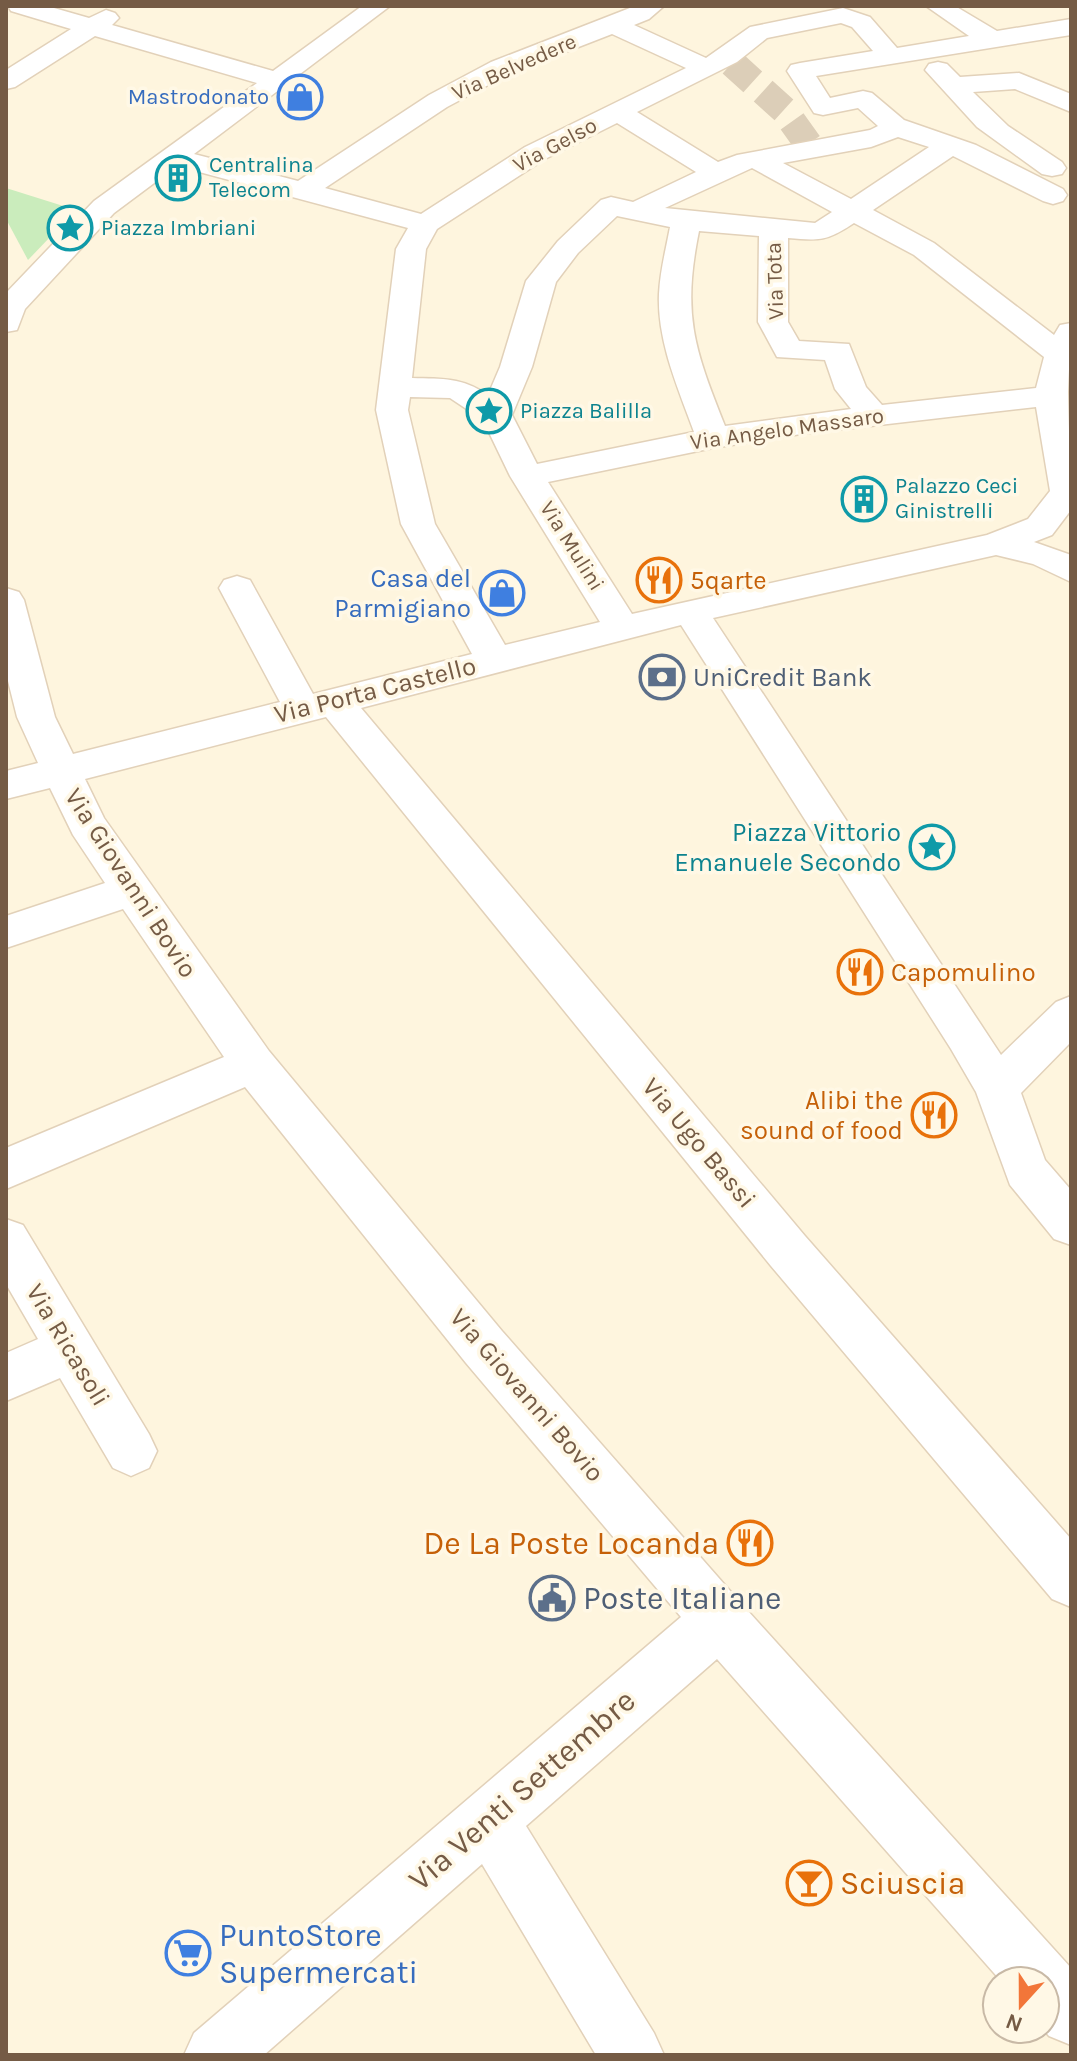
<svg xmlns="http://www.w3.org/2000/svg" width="1077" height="2061" viewBox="0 0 1077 2061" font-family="Karla,sans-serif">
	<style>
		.green { fill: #caecbc }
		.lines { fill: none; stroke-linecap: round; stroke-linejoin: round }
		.minor-tunnel { stroke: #dcceb8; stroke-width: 28; stroke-dasharray: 28 14; stroke-linecap: butt }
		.minor-casing { stroke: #e2d1b9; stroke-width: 3 }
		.minor { fill: #fff; fill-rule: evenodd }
		.labels { text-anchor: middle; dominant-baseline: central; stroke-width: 7; stroke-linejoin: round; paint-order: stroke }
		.far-street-label { font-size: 22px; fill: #755b45; stroke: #fff8e6 }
		.far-shop-label { font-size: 22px; fill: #366cbe; stroke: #fff8e6; text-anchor: end }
		.far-culture-label { font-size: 22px; fill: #0d838f; stroke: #fff8e6; text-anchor: start }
		.shop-label { font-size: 26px; fill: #366cbe; stroke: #fff8e6; text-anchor: end }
		.food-label { font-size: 26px; fill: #c56008; stroke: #fff8e6; text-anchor: start }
		.service-label { font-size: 26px; fill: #4e5e75; stroke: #fff8e6; text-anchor: start }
		.street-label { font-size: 26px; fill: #755b45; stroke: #fff8e6 }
		.culture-label { font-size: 26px; fill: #0d838f; stroke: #fff8e6; text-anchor: end }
		.near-food-label { font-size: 32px; fill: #c56008; stroke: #fff8e6; text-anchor: end }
		.near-service-label { font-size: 32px; fill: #4e5e75; stroke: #fff8e6; text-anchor: start }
		.near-street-label { font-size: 32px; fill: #755b45; stroke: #fff8e6 }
		.near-shop-label { font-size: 32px; fill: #366cbe; stroke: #fff8e6; text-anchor: start }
	</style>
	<rect width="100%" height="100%" fill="#fef5de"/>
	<path class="green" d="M6 188 76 210 28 260 6 219Z"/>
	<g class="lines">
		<path class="minor-tunnel" d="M732 63 784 110 809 145"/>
		<g class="minor-casing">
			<path id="minor" d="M8 6H47L89 18 106 10 115 13 119 18 112 25 273 71 362 6H390L194 154 298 181 429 95 491 62 635 6H664L649 19 634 25 706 58 750 27 843 8 870 17 897 48 969 36 926 6H955L997 31 1071 19V35L816 76 830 98 863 91 872 93 904 120 976 145 1063 189 1067 195 1063 201 1053 204 1043 201 953 156 873 210 934 243 1054 335 1060 325 1071 323 1068 392 1071 510 1052 535 1034 542 1071 555V582L1033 564 996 555 713 618 1001 1055 1056 1002 1071 996V1042L1021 1093 1045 1160 1071 1190V1245L1054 1239 1010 1185 976 1092 951 1049 681 625 361 708 805 1236 1071 1539V1607L1052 1599 771 1266 326 717 85 779 104 818 269 1051 502 1331 739 1601 1071 1968V2045L1049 2036 1043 2029 1045 1981H1001L717 1659 526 1826 654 2033 664 2055H596L482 1864 264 2055H184L194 2033 681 1617 466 1363 245 1087 6 1189V1148L224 1057 123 909 6 948V916L105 883 73 835 50 788 6 799V771L38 763 17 717 6 673V588L19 592 24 600 55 717 73 754 280 702 219 588 224 580 237 576 250 580 313 694 472 654 401 524 376 410 396 249 408 228 177 166 114 213 25 309 17 330 6 332V293L94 201 257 83 95 36 15 87 6 89V70L71 29 11 11ZM841 23 852 27 873 51 800 63 791 65 787 71 814 113 823 115 858 108 878 126 870 130 737 155 718 162 637 112 737 62 767 38ZM612 34 686 68 525 147 421 214 325 188 447 107 509 74ZM617 123 696 172 633 202 611 197 601 200 558 241 526 281 500 367 488 395C461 377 444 379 412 378L426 249 437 229 545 159ZM898 137 929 147 851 199 783 163 871 147ZM752 168 832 212 815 223 665 208ZM617 216 670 227C666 249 660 271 659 294 657 341 678 388 694 432L537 464 512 415 532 367 556 282 578 253ZM854 223 914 255 1044 357 1036 388 882 405 866 387 849 344 799 341 788 322V238C820 241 827 241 854 223ZM699 231 759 236 758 322 777 357 825 360 835 389 851 409 725 426C694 348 682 315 699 231ZM410 397 450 398 483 420 510 476 600 622 505 645 435 524 408 410ZM1036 407 1050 491 1028 519 987 535 632 614 548 482 713 448 801 434Z
				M938 62 947 64 960 77 1019 73 1071 94V112L1015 89 973 92 1008 126 1062 162 1066 168 1062 174 1052 176 1042 174 977 127 925 70 929 64Z
				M6 1219 23 1225 149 1434 157 1451 149 1468 131 1476 113 1468 60 1378 6 1401V1353L38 1339 6 1284Z"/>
		</g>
		<use href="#minor" class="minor"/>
	</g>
	<defs>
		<g id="shop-ring" transform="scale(2.3)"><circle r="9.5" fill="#fff8e6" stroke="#3f7fe0" stroke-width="1.5"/><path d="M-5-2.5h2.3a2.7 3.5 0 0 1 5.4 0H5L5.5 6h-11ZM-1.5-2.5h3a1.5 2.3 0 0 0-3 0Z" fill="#3f7fe0"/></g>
		<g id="building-ring" transform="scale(2.3)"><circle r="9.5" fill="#fff8e6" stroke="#0f9aa8" stroke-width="1.5"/><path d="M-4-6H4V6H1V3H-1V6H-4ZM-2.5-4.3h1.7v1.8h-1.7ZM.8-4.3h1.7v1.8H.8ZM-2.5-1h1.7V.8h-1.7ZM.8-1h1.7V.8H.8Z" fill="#0f9aa8"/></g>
		<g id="sight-ring" transform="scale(2.3)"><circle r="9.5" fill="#fff8e6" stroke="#0f9aa8" stroke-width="1.5"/><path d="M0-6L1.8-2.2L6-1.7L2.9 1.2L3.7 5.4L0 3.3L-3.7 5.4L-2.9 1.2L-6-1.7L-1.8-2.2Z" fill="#0f9aa8"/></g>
		<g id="restaurant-ring" transform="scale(2.3)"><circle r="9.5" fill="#fff8e6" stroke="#e8710a" stroke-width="1.5"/><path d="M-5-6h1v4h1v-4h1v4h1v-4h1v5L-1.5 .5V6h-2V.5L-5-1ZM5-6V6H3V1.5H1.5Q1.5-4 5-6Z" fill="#e8710a"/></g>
		<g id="bank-ring" transform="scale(2.3)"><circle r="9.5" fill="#fff8e6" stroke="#5c6f8a" stroke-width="1.5"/><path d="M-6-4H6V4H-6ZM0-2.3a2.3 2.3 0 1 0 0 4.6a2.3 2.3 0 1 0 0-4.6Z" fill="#5c6f8a"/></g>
		<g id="civic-ring" transform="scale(2.3)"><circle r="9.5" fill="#fff8e6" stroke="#5c6f8a" stroke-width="1.5"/><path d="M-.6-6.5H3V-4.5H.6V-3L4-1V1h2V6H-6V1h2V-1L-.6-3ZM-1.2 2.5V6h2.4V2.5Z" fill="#5c6f8a"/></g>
		<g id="bar-ring" transform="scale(2.3)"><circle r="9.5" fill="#fff8e6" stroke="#e8710a" stroke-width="1.5"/><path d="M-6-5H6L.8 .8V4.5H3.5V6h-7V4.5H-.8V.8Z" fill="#e8710a"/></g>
		<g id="supermarket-ring" transform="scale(2.3)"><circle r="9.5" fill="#fff8e6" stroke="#3f7fe0" stroke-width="1.5"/><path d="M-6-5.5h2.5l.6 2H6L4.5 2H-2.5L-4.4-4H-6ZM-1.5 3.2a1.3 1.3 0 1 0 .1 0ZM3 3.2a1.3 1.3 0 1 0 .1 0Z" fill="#3f7fe0"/></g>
	</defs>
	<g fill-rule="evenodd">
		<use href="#shop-ring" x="300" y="97"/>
		<use href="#building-ring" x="178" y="178"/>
		<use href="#sight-ring" x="70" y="228"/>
		<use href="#sight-ring" x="489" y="411"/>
		<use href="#building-ring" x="864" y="499"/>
		<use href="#restaurant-ring" x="659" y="580"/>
		<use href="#shop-ring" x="502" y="593"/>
		<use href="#bank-ring" x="662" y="677"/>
		<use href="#sight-ring" x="932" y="847"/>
		<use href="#restaurant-ring" x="860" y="972"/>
		<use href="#restaurant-ring" x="934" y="1115"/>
		<use href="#restaurant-ring" x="750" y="1543"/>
		<use href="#civic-ring" x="552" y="1598"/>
		<use href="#bar-ring" x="809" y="1883"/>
		<use href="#supermarket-ring" x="188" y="1953"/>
	</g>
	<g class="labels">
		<g class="far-street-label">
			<text transform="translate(514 67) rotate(-24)">Via Belvedere</text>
			<text transform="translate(555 145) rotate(-28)">Via Gelso</text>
			<text transform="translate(775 281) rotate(-92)">Via Tota</text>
			<text transform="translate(787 429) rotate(-8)">Via Angelo Massaro</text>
			<text transform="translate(572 546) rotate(58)">Via Mulini</text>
		</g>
		<g class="far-shop-label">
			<text x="269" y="97">Mastrodonato</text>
		</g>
		<g class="far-culture-label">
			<text x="209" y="165">Centralina<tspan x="209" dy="25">Telecom</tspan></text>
			<text x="101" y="228">Piazza Imbriani</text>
			<text x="520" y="411">Piazza Balilla</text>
			<text x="895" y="486">Palazzo Ceci<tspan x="895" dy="25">Ginistrelli</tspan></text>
		</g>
		<g class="shop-label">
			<text x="471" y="578">Casa del<tspan x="471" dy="30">Parmigiano</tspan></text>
		</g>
		<g class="food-label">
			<text x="690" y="580">5qarte</text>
			<text x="891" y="972">Capomulino</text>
			<text x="903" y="1100" text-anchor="end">Alibi the<tspan x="903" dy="30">sound of food</tspan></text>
		</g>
		<g class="service-label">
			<text x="693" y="677">UniCredit Bank</text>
		</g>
		<g class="street-label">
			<text transform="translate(375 690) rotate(-14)">Via Porta Castello</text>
			<text transform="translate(131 883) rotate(57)">Via Giovanni Bovio</text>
			<text transform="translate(699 1143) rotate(50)">Via Ugo Bassi</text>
			<text transform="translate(68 1345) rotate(59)">Via Ricasoli</text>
			<text transform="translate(527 1395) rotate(49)">Via Giovanni Bovio</text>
		</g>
		<g class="culture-label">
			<text x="901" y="832">Piazza Vittorio<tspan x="901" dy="30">Emanuele Secondo</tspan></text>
		</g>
		<g class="near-food-label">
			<text x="719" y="1543">De La Poste Locanda</text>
			<text x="840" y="1883" text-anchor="start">Sciuscia</text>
		</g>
		<g class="near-service-label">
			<text x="583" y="1598">Poste Italiane</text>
		</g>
		<g class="near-street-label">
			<text transform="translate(522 1790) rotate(-41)">Via Venti Settembre</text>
		</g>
		<g class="near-shop-label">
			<text x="219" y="1935">PuntoStore<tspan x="219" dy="37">Supermercati</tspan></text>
		</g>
	</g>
	<rect width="1077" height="2061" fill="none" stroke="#755b45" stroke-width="16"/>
	<g transform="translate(1021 2005) rotate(201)"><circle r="38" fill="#fff8e6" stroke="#c8b9a6" stroke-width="2"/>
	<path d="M0-6L14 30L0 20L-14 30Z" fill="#f27639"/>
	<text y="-12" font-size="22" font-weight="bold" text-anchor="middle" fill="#755b45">N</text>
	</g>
</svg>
